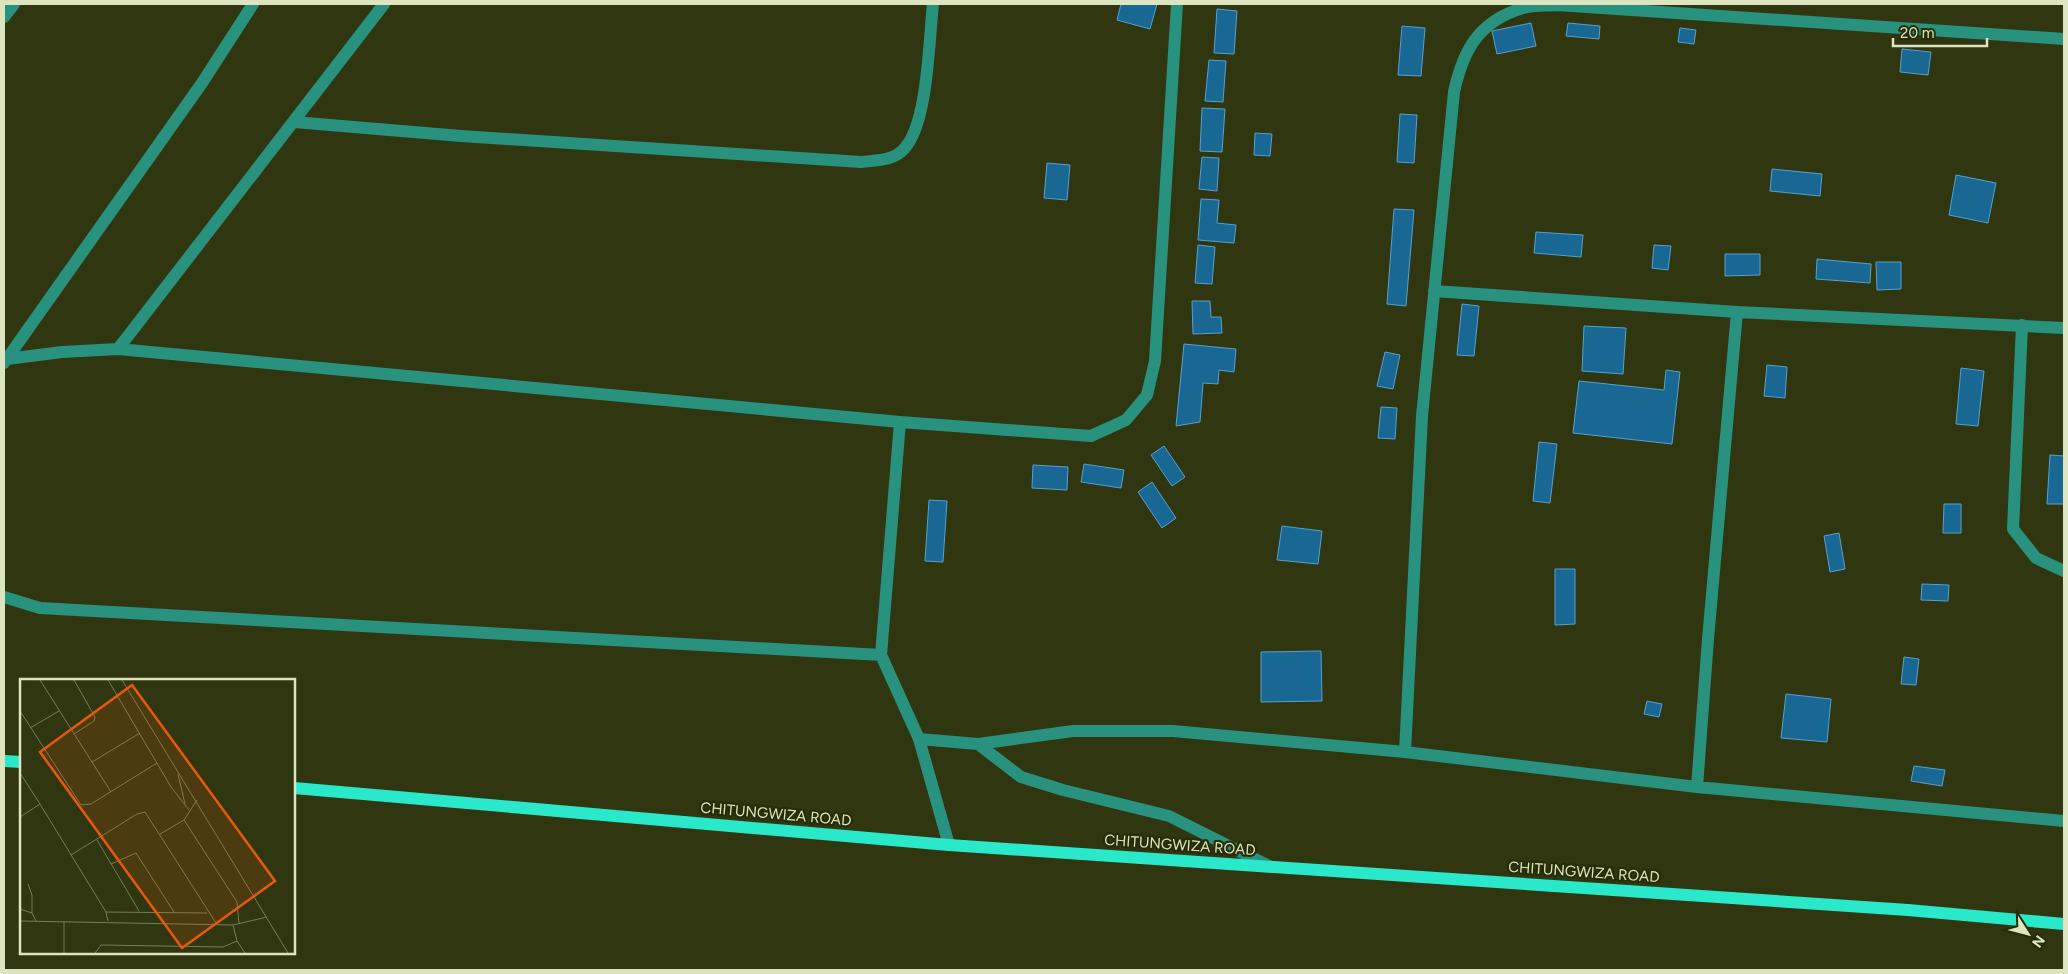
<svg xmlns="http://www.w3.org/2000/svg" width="2068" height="974" viewBox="0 0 2068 974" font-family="Figtree,sans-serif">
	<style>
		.building { fill: #186893; stroke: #57a0ce }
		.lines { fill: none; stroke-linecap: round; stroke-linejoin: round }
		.minor { stroke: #28927f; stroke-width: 12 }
		.major { stroke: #2ae9cb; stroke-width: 12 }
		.labels { text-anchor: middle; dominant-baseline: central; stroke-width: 4.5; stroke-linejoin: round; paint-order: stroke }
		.street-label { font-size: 15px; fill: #dce5bf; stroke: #272d05 }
		.inset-road { fill: none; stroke: #757d56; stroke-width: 1 }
		.view { fill: #e8590c; fill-opacity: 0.15; stroke: #e8590c; stroke-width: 2.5 }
		.inset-edge { fill: none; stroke: #dce5bf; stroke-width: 2.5 }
	</style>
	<rect width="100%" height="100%" fill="#303710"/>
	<path class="building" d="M1121 4H1157L1150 29 1117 20Z
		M1217 9 1237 11 1234 54 1214 53Z
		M1531 23 1536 46 1497 54 1492 31Z
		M1568 23 1600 26 1599 39 1566 36Z
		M1402 26 1425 28 1421 76 1398 75Z
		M1680 28 1696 30 1694 44 1678 42Z
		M1902 49 1931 52 1928 75 1900 72Z
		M1209 60 1226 61 1223 102 1205 101Z
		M1202 108 1225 109 1222 152 1200 151Z
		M1400 114 1417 115 1414 163 1397 162Z
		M1255 133 1272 134 1270 156 1254 155Z
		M1202 157 1219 158 1217 191 1199 189Z
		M1047 163 1070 165 1067 200 1044 198Z
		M1772 169 1822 174 1820 196 1770 191Z
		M1956 175 1996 183 1988 223 1949 215Z
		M1201 199 1219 200 1217 223 1236 225 1234 243 1198 240Z
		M1394 209 1414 210 1406 306 1387 304Z
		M1536 232 1583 235 1581 257 1534 253Z
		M1198 245 1215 247 1212 284 1195 283Z
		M1654 245 1671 246 1668 270 1652 268Z
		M1725 254H1760V275L1725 276Z
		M1817 259 1871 264 1870 283 1816 279Z
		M1876 262H1901V289L1877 290Z
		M1192 301H1210L1211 317H1221L1222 333 1193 334Z
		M1462 304 1479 306 1474 356 1457 355Z
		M1584 326 1626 328 1623 374 1582 371Z
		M1184 344 1236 349 1234 372 1219 370 1218 384 1203 383 1200 422 1176 426Z
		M1385 352 1400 355 1393 389 1377 386Z
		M1767 365 1787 367 1785 398 1764 396Z
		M1961 368 1984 371 1978 426 1956 424Z
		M1666 370 1680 372 1672 444 1573 433 1579 381 1664 390Z
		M1381 407 1397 408 1395 439 1378 438Z
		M1539 442 1557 444 1550 503 1533 501Z
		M1164 446 1185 477 1172 486 1151 455Z
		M2050 455 2064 456V504H2047Z
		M1084 464 1124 470 1121 488 1081 482Z
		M1033 465 1068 467 1067 490 1032 488Z
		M1152 482 1176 518 1162 528 1138 492Z
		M929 500 947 501 943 562 925 561Z
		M1944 504H1961V533H1943Z
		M1282 526 1322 531 1318 564 1277 560Z
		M1839 533 1845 569 1830 572 1824 536Z
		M1555 569H1575V624L1555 625Z
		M1922 584 1949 585 1948 601 1921 600Z
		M1321 651 1322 701 1261 702V652Z
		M1904 657 1919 659 1916 685 1901 684Z
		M1786 694 1831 699 1827 742 1781 738Z
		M1647 701 1662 704 1659 717 1644 714Z
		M1914 766 1945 770 1942 786 1911 781Z"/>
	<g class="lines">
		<path class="minor" d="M4 17 14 4
			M294 122 461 136 861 162C877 160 893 161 904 149 928 124 929 39 933 4
			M1434 291 1737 312 2064 328
			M2022 325 2013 529 2036 558 2064 571
			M118 349 384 4
			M7 359 62 352 118 349 900 422 1091 436 1126 420 1147 395 1155 361 1177 4
			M4 363 202 83 253 4
			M900 422 881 655 919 739 949 845
			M4 597 40 608 881 655
			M919 739 978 744 1073 731H1173L1405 752 1697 787 2064 821
			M978 744 1021 777 1063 790 1169 816 1271 867
			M1405 752 1422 416 1454 92C1463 50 1479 21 1523 8 1533 5 1546 6 1557 5L2064 39
			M1697 787 1708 639 1737 312"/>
		<path class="major" d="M4 761 21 762
			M294 788 949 845 1908 910 2064 924"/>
	</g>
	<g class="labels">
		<g class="street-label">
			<text transform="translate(776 814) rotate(5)">CHITUNGWIZA ROAD</text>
			<text transform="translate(1180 845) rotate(4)">CHITUNGWIZA ROAD</text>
			<text transform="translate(1584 872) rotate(4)">CHITUNGWIZA ROAD</text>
		</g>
	</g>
	<g transform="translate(20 679)">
		<rect width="275" height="275" fill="#303710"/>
		<path class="inset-road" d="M20 1 91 113M88 1 151 108 169 131M102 1 268 274M0 32 61 126 71 125 137 84M10 49 39 32M54 55 74 42 75 38 54 1M72 83 120 54M0 94 20 125 0 138M158 95 165 125M20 125 86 233 88 242M164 141 217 223 219 245M140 155 164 141 177 121M77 161 119 232M51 176 117 135 125 133 196 244M91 185 116 174 154 233M8 205 12 216V234M0 230 12 234 16 242M86 233 187 234M0 242 213 246 247 238M213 246 217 262 225 274M44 274V243M75 274 81 266 203 268 217 262"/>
		<path class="view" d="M112 6 255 202 162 269 20 73Z"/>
		<rect width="275" height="275" class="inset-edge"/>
	</g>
	<rect width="2068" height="974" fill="none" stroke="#dce5bf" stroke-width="10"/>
	<g transform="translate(2028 934) rotate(126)" stroke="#272d05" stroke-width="4" paint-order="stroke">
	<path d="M0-4L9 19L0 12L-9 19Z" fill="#dce5bf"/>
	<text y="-8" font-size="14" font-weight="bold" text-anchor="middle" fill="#dce5bf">N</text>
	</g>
	<path d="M1893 38v8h94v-8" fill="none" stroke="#dce5bf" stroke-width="2.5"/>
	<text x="1900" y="38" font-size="15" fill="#dce5bf" stroke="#272d05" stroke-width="4" paint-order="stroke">20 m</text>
</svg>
